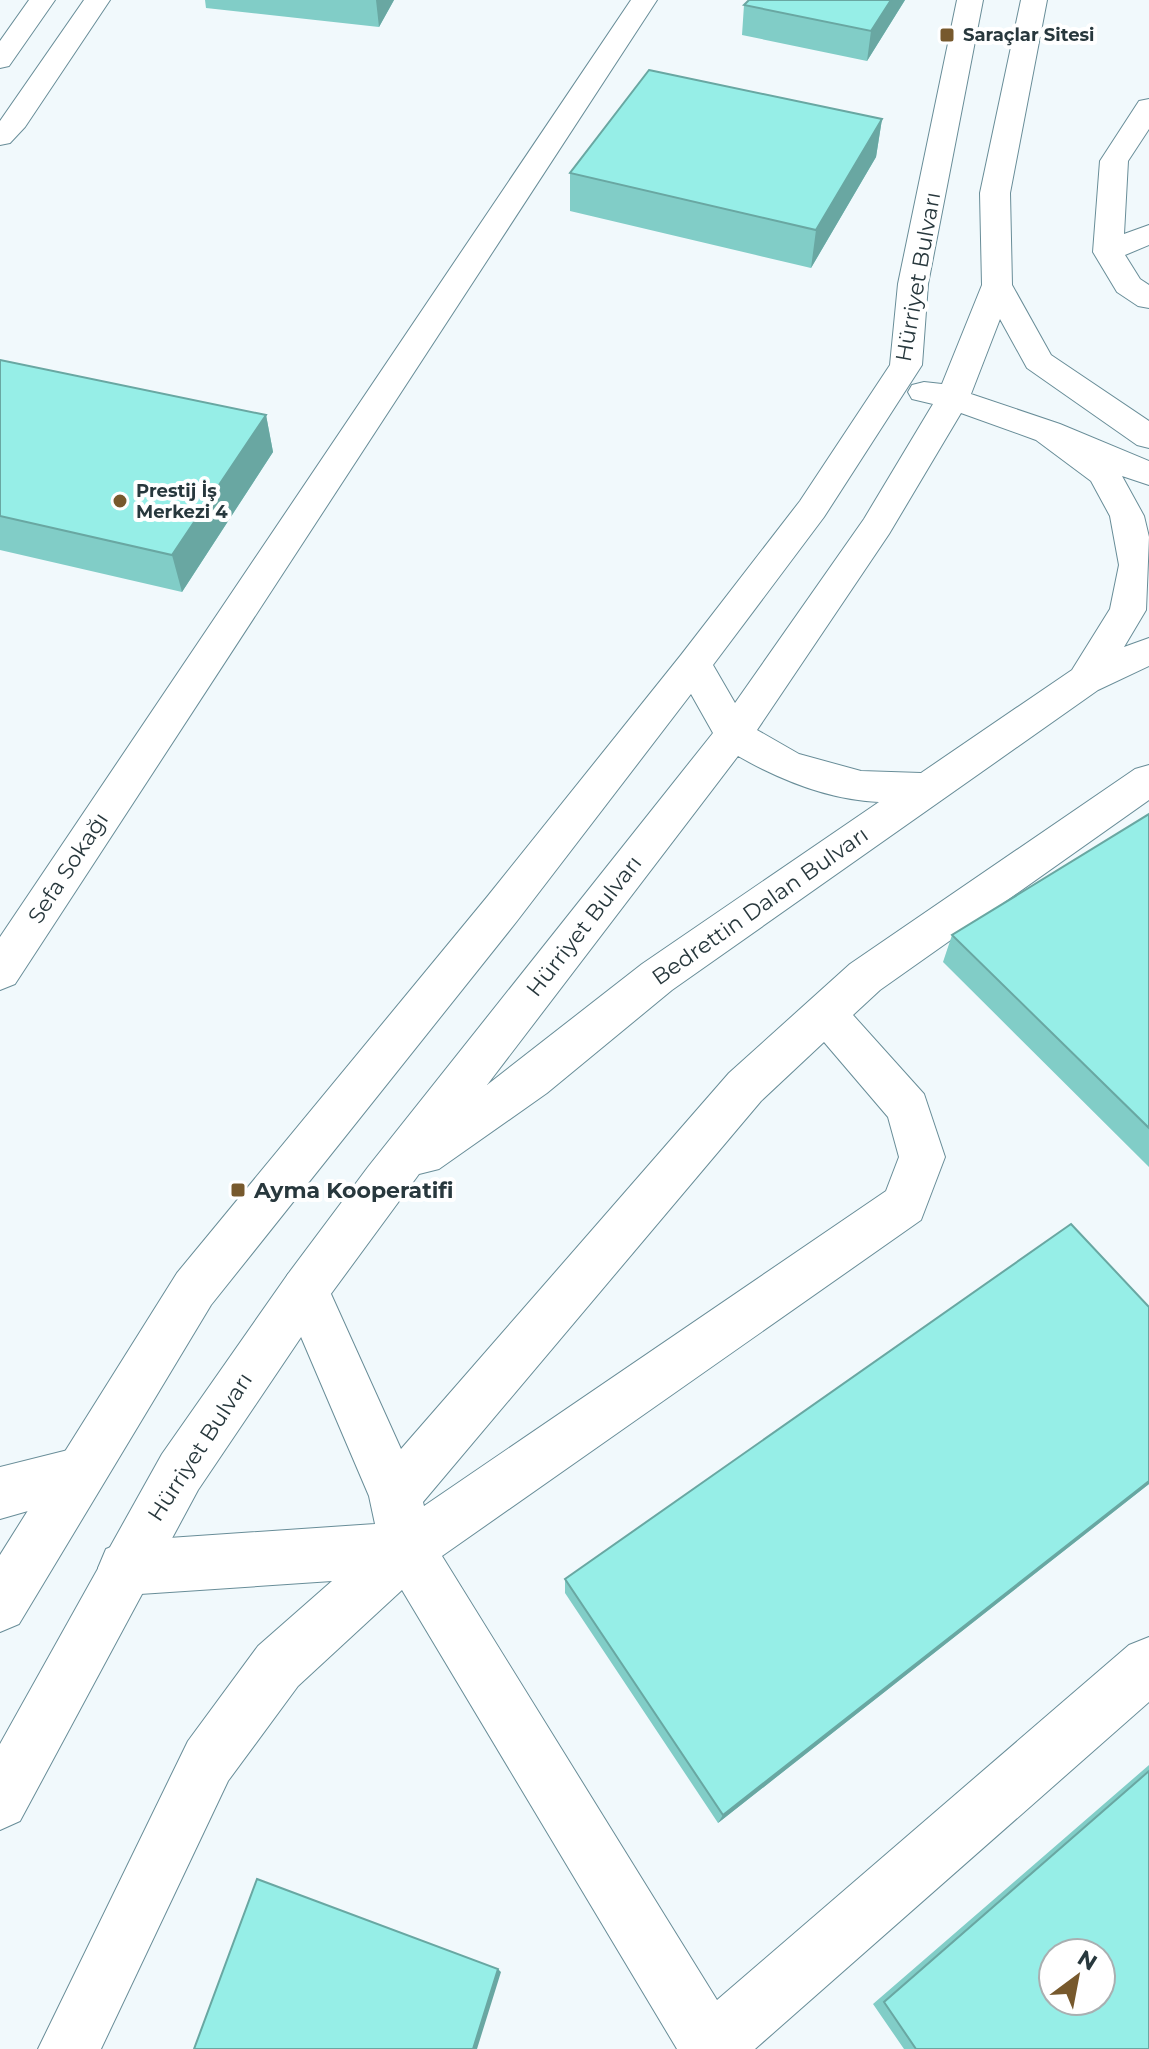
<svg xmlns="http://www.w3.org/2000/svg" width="1149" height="2049" viewBox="0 0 1149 2049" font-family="Montserrat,sans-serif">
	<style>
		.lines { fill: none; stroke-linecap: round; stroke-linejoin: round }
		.minor-casing { stroke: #688d98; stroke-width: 2 }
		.major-casing { stroke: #688d98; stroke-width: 2 }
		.minor { fill: #fff; fill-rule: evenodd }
		.major { fill: #fff; fill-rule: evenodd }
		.wall { fill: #81cdc7 }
		.shaded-wall { fill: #69a7a2 }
		.building { fill: #96eee7; stroke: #69a7a2; stroke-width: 2; fill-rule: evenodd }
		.poi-dot { fill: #77592d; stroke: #fff; stroke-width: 3 }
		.labels { text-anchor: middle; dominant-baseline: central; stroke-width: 8; stroke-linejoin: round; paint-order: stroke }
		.far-poi-label { font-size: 18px; font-weight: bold; fill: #28383d; stroke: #fff; text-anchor: start }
		.street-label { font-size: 22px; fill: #28383d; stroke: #fff }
		.poi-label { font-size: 22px; font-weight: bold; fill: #28383d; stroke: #fff; text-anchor: start }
	</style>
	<rect width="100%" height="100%" fill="#f1f9fc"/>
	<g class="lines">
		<g class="minor-casing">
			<path id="minor" d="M631 0H657L15 984 0 990V937Z
				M1149 99V129L1128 161 1124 234 1149 225V245L1125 255 1140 279 1149 285V308L1138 306 1117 292 1093 252 1100 161 1139 101Z
				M1149 765V800L880 990 853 1015 924 1094 945 1157 921 1220 442 1556 717 2000 1129 1645 1149 1637V1702L755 2049H677L402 1590 298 1686 228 1781 101 2049H38L188 1741 258 1646 332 1581 125 1595 106 1587 98 1568 106 1549 125 1541 375 1524 369 1496 281 1290 288 1274 305 1267 322 1274 401 1449 729 1073 850 964 1135 769ZM824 1042 888 1117 899 1157 886 1191 424 1506 423 1502 761 1101Z
				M80 1447 98 1455 106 1473 98 1491 0 1519V1467Z"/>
		</g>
		<g class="major-casing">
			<path id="major" d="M29 0H55L9 66 0 68V41Z
				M84 0H110L25 127 10 143 0 145V121Z
				M957 0H983L928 284 922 365 824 517 713 665 735 703 864 519 933 404 912 399 908 392 912 385 924 382 942 384 982 285 980 193 1021 0H1047L1010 193 1012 285 1051 355 1149 421V448L1137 445 1027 368 1000 319 971 394 1060 424 1149 461V485L1122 476 1144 516 1149 537 1146 610 1124 647 1149 638V666L1098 690 672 990 547 1093 439 1169 419 1174 322 1306 198 1490 20 1821 0 1830V1744L162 1454 288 1274 368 1167 713 733 691 694 517 921 211 1305 19 1624 0 1632V1555L177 1273 487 897 681 655 800 501 890 365 898 284ZM961 413 1036 440 1091 481 1110 516 1119 565 1110 609 1072 670 921 773 861 771 799 754 757 730 889 534ZM738 756C780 780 830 800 879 802L642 964 487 1085Z"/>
		</g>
		<use href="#minor" class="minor"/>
		<use href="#major" class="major"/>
	</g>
	<path class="wall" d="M205 0H394L379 27 206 8Z
		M905 0 867 61 742 35 744 5Z
		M882 119 876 157 811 268 570 211V173Z
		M0 360 266 415 273 452 182 592 0 550Z
		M1149 814V1167L943 962 952 935Z
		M1149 1307V1484L718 1823 565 1593V1579Z
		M1149 1765V2049H904L873 2004Z"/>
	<path class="shaded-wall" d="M376 0H394L379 27Z
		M891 0H905L867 61 871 31Z
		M882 119 876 157 811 268 816 230Z
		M266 415 273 452 182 592 172 555Z
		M1149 1481V1484L718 1823 723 1815Z
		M498 1969 501 1972 477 2049H473Z"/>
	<path class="building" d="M749 0H891L871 31 744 5Z
		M649 70 882 119 816 230 570 173Z
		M0 360 266 415 172 555 0 516Z
		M1149 814V1128L952 935Z
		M1071 1224 1149 1307V1481L723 1815 565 1579Z
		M1149 1771V2049H916L884 2002ZM1053 1953H1101V2001H1053Z
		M257 1879 498 1969 473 2049H194Z"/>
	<g class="poi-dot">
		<rect x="939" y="27" width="16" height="16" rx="4"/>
		<circle cx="120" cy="501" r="8"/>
		<rect x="230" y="1182" width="16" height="16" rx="4"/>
	</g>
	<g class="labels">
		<g class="far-poi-label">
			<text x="963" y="35">Saraçlar Sitesi</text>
			<text x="136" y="491">Prestij İş<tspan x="136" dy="21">Merkezi 4</tspan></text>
		</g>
		<g class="street-label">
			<text transform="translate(918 277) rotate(-80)">Hürriyet Bulvarı</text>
			<text transform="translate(68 868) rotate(-57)">Sefa Sokağı</text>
			<text transform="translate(760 906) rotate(-35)">Bedrettin Dalan Bulvarı</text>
			<text transform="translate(584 926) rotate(-52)">Hürriyet Bulvarı</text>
			<text transform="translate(200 1447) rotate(-57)">Hürriyet Bulvarı</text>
		</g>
		<g class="poi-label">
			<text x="254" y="1190">Ayma Kooperatifi</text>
		</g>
	</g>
	<g transform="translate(1077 1977) rotate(32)"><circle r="38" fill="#ffffff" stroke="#a9afb1" stroke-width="2"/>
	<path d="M0-6L14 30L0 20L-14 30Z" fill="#77592d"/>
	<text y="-12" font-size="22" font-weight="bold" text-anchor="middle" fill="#28383d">N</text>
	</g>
</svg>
